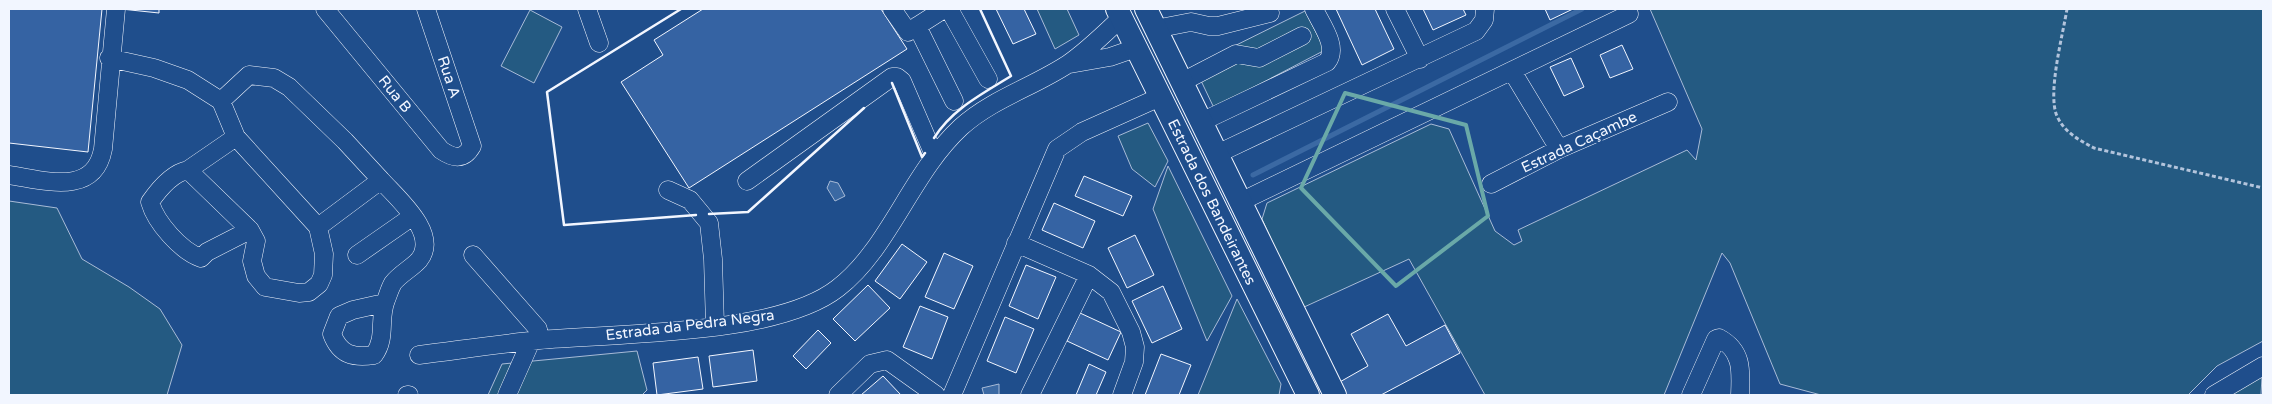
<svg xmlns="http://www.w3.org/2000/svg" width="2272" height="404" viewBox="0 0 2272 404" font-family="'Varela Round',sans-serif">
	<style>
		.green { fill: #245a82; stroke: #a8bbd7 }
		.water { fill: #3b69a3; stroke: #a8bbd7 }
		.lines { fill: none; stroke-linecap: round; stroke-linejoin: round }
		.stream { stroke: #3b69a3; stroke-width: 5 }
		.building { fill: #3563a3; stroke: #f2f6ff }
		.minor-casing { stroke: #f2f6ff; stroke-width: 19 }
		.major-casing { stroke: #f2f6ff; stroke-width: 24 }
		.path { stroke: #b3c4dc; stroke-width: 3; stroke-dasharray: 4 2.5; stroke-linecap: butt }
		.minor { stroke: #1f4e8c; stroke-width: 18 }
		.major { stroke: #1f4e8c; stroke-width: 22 }
		.wall { stroke: #f2f6ff; stroke-width: 2.5 }
		.marked { fill: none; stroke: #6aa9a8; stroke-width: 4; stroke-linejoin: round }
		.labels { text-anchor: middle; dominant-baseline: central; stroke-width: 4; stroke-linejoin: round; paint-order: stroke }
		.street-label { font-size: 15px; fill: #f2f6ff; stroke: #1f4e8c }
	</style>
	<rect width="100%" height="100%" fill="#1f4e8c"/>
	<path class="green" d="M1037 9H1067L1079 35 1055 49Z
		M1650 9H2263V341L2217 366 2188 395H1821L1780 384 1730 263 1722 253 1664 395H1485L1409 259 1302 308 1262 219 1267 203 1431 124 1449 129 1495 231 1514 245 1522 241 1518 230 1687 150 1696 160 1702 129Z
		M530 10 562 27 534 83 501 66Z
		M1305 11 1325 50 1214 108 1194 66Z
		M1148 123 1168 161 1155 187 1132 169 1118 136Z
		M1168 166 1232 296 1207 341 1153 209Z
		M9 201 57 208 82 259 129 287 160 309 182 345 167 395H9Z
		M1237 299 1281 384 1279 395H1198Z
		M637 351 647 390 642 395H488L502 364Z
		M2262 376 2261 395H2227Z"/>
	<path class="water" d="M830 181 838 183 845 196 835 201 827 188Z
		M999 384V395H984L982 388Z"/>
	<g class="lines">
		<path class="stream" d="M1253 175 1582 9"/>
	</g>
	<path class="building" d="M9 9H102L88 152 9 143Z
		M121 9H159V13Z
		M703 9H881L907 49 689 188 621 82 663 55 654 40Z
		M996 9H1024L1036 34 1013 44Z
		M1336 9H1375L1394 49 1362 65Z
		M1423 9H1463L1466 15 1433 30Z
		M1545 9H1573L1550 20Z
		M1622 45 1633 69 1610 78 1600 55Z
		M1571 58 1584 87 1564 96 1550 67Z
		M1084 176 1132 196 1123 216 1075 196Z
		M1054 203 1095 221 1083 248 1042 230Z
		M1135 235 1154 275 1127 288 1108 248Z
		M902 244 927 262 900 299 875 281Z
		M944 253 973 266 954 309 925 297Z
		M1026 265 1056 277 1038 319 1009 306Z
		M868 285 890 308 855 341 833 319Z
		M1163 286 1182 329 1152 343 1132 301Z
		M920 306 948 317 932 359 903 347Z
		M1080 313 1121 332 1108 360 1067 341Z
		M1388 314 1406 346 1445 325 1460 353 1381 395H1345L1338 383 1368 366 1351 334Z
		M1005 317 1034 329 1016 373 987 361Z
		M818 330 831 343 806 369 793 356Z
		M753 350 757 381 713 387 709 356Z
		M1161 354 1191 365 1179 395H1145Z
		M698 357 703 389 657 395 653 363Z
		M1089 364 1106 372 1096 395H1076Z
		M883 376 901 395H861Z"/>
	<g class="lines">
		<g class="minor-casing">
			<path id="minor" d="M325 9 441 150C454 159 464 160 472 146L426 9
				M587 9 599 43
				M892 9 908 32 944 9
				M949 9 988 79
				M1395 9 1420 59
				M917 26 954 101
				M1155 29 1191 22 1209 26H1218L1270 13
				M109 58 154 68 188 80 221 101 236 137 318 227 324 254 323 275 319 284 309 292 299 293 265 287 256 276 252 261 256 241 250 230 188 170
				M1070 64 1110 57 1136 48
				M1512 71 1559 149
				M1182 82 1236 54 1259 58 1302 36
				M221 101 249 75 274 78 289 87 345 141 381 180 318 227
				M1201 122 1327 62C1339 47 1321 24 1314 9
				M236 137 188 170C172 173 159 189 150 202 156 223 181 251 201 258L207 252 250 230
				M1217 154 1476 31 1484 20 1485 9
				M9 175C44 180 94 197 103 149L116 9
				M381 180C397 198 440 234 419 260 412 268 400 274 393 283 390 288 388 295 386 300 378 319 387 337 374 355 353 358 340 355 332 334L339 316 353 310 384 303
				M747 181 892 77H897L902 81 934 155
				M1491 184 1559 149 1668 102
				M668 190 690 200 709 223 713 259 715 325
				M1240 202 1629 14
				M1016 243 1089 275 1111 292 1131 332 1135 347 1134 362 1122 395
				M357 255 413 216
				M473 255 538 329 539 340
				M419 355C459 350 499 344 539 340 618 333 777 336 838 288 889 249 911 173 961 127 992 99 1033 87 1068 64 1087 51 1104 34 1121 18
				M407 395H409
				M507 395 531 341
				M838 395 870 364 887 360 936 395
				M952 395 1057 149 1082 132 1160 97
				M1030 395 1089 275
				M1691 395 1716 339 1719 338C1743 351 1741 371 1740 395
				M2214 395 2263 366"/>
		</g>
		<g class="major-casing">
			<path id="major" d="M1117 9 1308 395
				M1146 9 1335 395"/>
		</g>
		<path class="path" d="M2067 9C2063 34 2047 94 2057 116 2064 132 2079 140 2094 148L2263 188"/>
		<use href="#minor" class="minor"/>
		<use href="#major" class="major"/>
		<path class="wall" d="M681 9 547 92 564 225 696 215
			M892 83 922 157 925 153
			M934 138C952 109 982 94 1011 76L980 9
			M709 214 748 212 864 108"/>
	</g>
	<path class="marked" d="M1345 93 1466 125 1488 216 1396 286 1301 188Z"/>
	<g class="labels">
		<g class="street-label">
			<text transform="translate(449 77) rotate(72)">Rua A</text>
			<text transform="translate(395 94) rotate(51)">Rua B</text>
			<text transform="translate(1579 142) rotate(-25)">Estrada Caçambe</text>
			<text transform="translate(1212 202) rotate(64)">Estrada dos Bandeirantes</text>
			<text transform="translate(690 325) rotate(-7)">Estrada da Pedra Negra</text>
		</g>
	</g>
	<rect width="2272" height="404" fill="none" stroke="#f2f6ff" stroke-width="20"/>
</svg>
